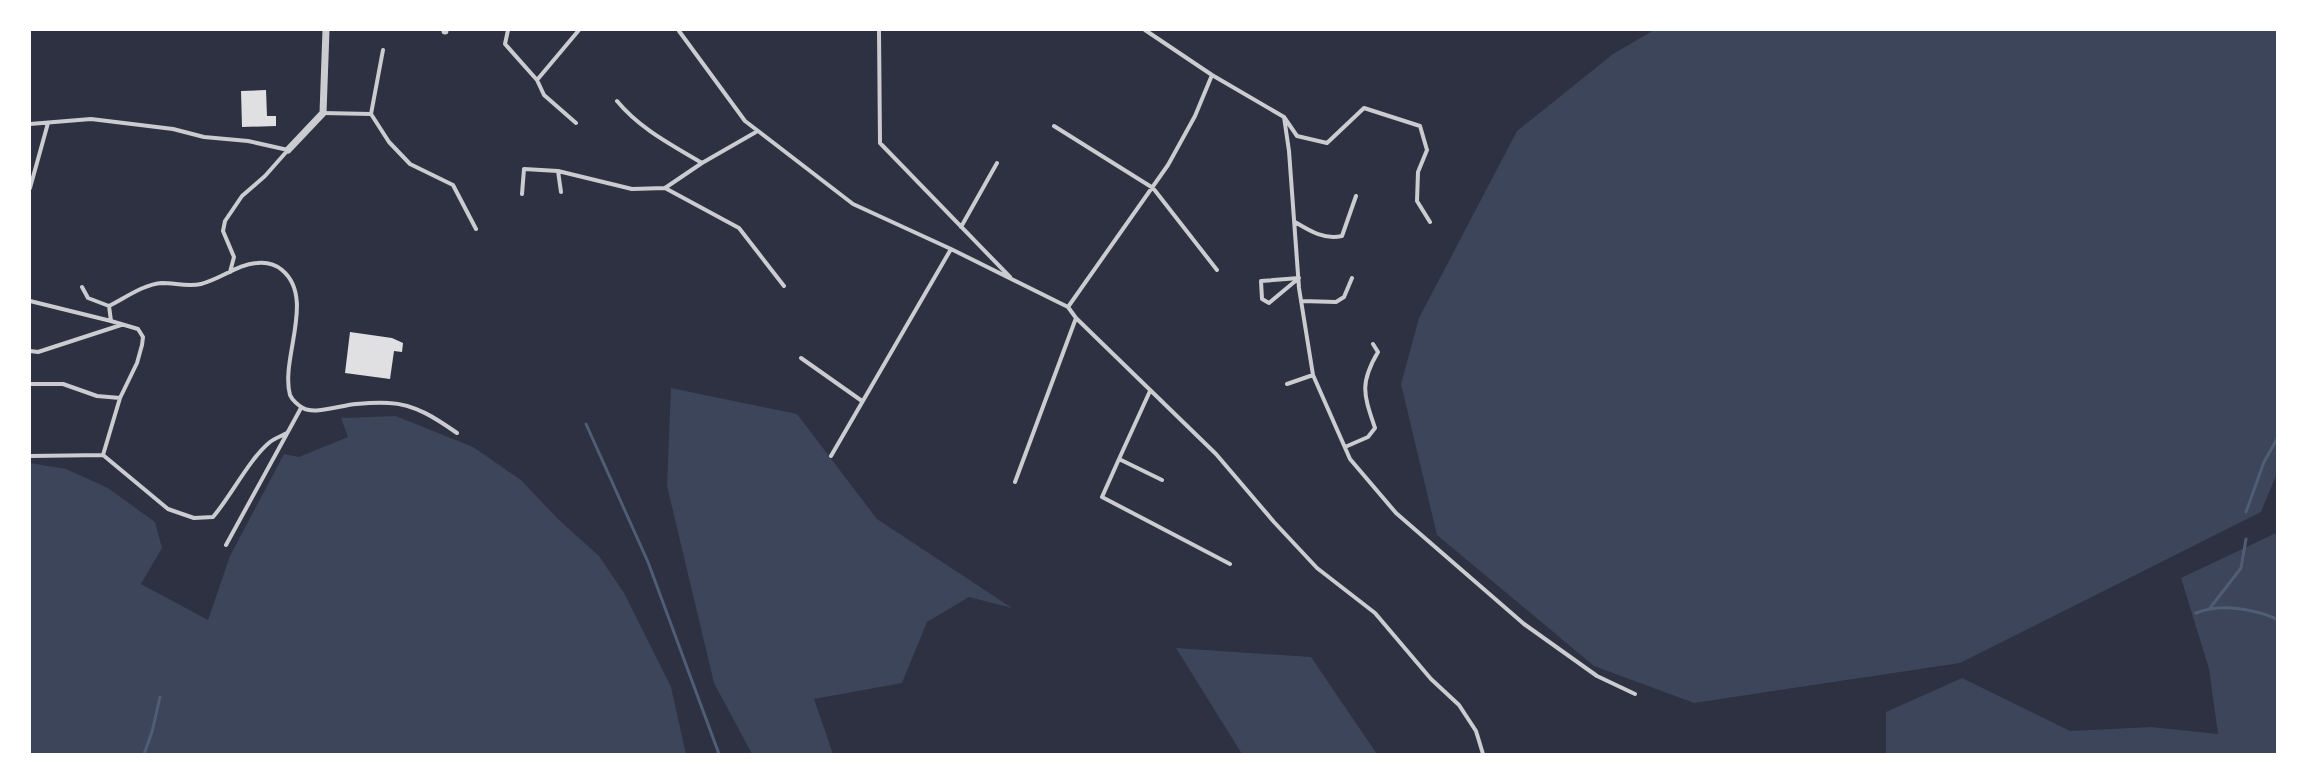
<svg xmlns="http://www.w3.org/2000/svg" width="2307" height="784" viewBox="0 0 2307 784" font-family="'Open Sans',sans-serif">
	<style>
		.green { fill: #3c4559 }
		.lines { fill: none; stroke-linecap: round; stroke-linejoin: round }
		.stream { stroke: #4f5d75; stroke-width: 3 }
		.building { fill: #e0e0e3 }
		.minor { stroke: #caccd0; stroke-width: 4 }
		.tertiary { stroke: #caccd0; stroke-width: 7 }
	</style>
	<rect width="100%" height="100%" fill="#2d3142"/>
	<path class="green" d="M1654 30H2277V473L2261 512 1960 663 1694 703 1594 666 1437 535 1401 384 1419 318 1517 131 1613 54Z
		M671 388 797 414 877 519 1012 608 969 597 927 622 902 683 814 699 833 754H752L714 683 667 486Z
		M396 416 473 447 521 480 558 519 599 556 624 593 671 687 686 754H30V463L66 469 108 488 155 522 162 548 141 584 208 620 230 556 284 454 299 457 348 437 341 418Z
		M2276 533 2277 754H1886V712L1962 678 2070 731 2151 727 2218 734 2209 669 2181 578Z
		M1176 648 1311 657 1377 754H1242Z"/>
	<g class="lines">
		<path class="stream" d="M586 424 648 562 719 754
			M2246 512 2264 462 2277 439
			M2210 608 2241 568 2246 539
			M2196 613C2222 603 2253 609 2277 619
			M144 754 152 732 160 697"/>
	</g>
	<path class="building" d="M266 90 267 116H276V126L242 127 241 91Z
		M350 332 392 338 403 343 402 352 394 351 390 379 345 373Z"/>
	<g class="lines">
		<path class="minor" d="M508 30 505 44 537 80 579 30
			M680 30 679 31 745 121 853 204 951 249 1068 307 1076 318 1216 454 1274 522 1317 568 1375 613 1431 679 1459 705 1476 731 1483 754
			M879 30 880 143 1010 277
			M1145 30 1212 75 1284 117 1297 136 1327 143 1364 108 1420 126 1427 150 1418 172 1417 201 1430 222
			M537 80 544 95 576 123
			M617 101C640 129 672 145 702 163
			M323 113 371 114 389 142 410 164 453 185 476 229
			M371 114 383 50
			M1284 117 1289 151 1299 288 1313 375 1350 459 1396 513 1524 624 1597 676 1635 694
			M30 124 91 119 173 129 204 137 248 141 288 150 265 176 242 196 225 221 223 231 234 257 230 272
			M1054 126 1153 188 1217 270
			M30 188 48 123
			M665 188 739 228 784 286
			M561 192 558 171 632 189 665 188 702 163 756 132
			M522 194 524 169 558 171
			M1295 222C1310 231 1324 240 1342 236L1356 196
			M961 227 997 163
			M1299 278 1269 303 1262 299 1261 281Z
			M82 287 88 298 109 306C125 298 144 284 162 283 175 283 188 287 201 284 221 279 238 264 257 263 267 262 275 264 282 270 316 298 280 359 290 395 292 400 299 406 303 408 314 415 342 405 356 404 367 403 378 402 389 403 415 404 437 419 457 433
			M30 301 111 321
			M1302 301 1336 302 1344 297 1352 278
			M1068 307 1168 165 1195 116 1212 75
			M30 351 38 352 121 325
			M801 358 862 401
			M30 384H63L97 396 120 398
			M1287 384 1313 375
			M1150 391 1119 459 1162 480
			M1345 447 1368 437 1375 428C1364 395 1359 384 1378 352L1373 344
			M103 455 120 398 137 363 142 345 143 337 138 329 111 321 109 306
			M30 456 103 455 168 509 194 518 213 517C231 496 250 458 270 442 275 438 282 436 287 433
			M831 456 951 249
			M1119 459 1102 497 1230 564
			M1015 482 1076 318
			M226 545 301 408"/>
		<path class="tertiary" d="M445 31V30
			M288 150 323 113 326 30"/>
	</g>
	<rect width="2307" height="784" fill="none" stroke="#ffffff" stroke-width="62"/>
</svg>
